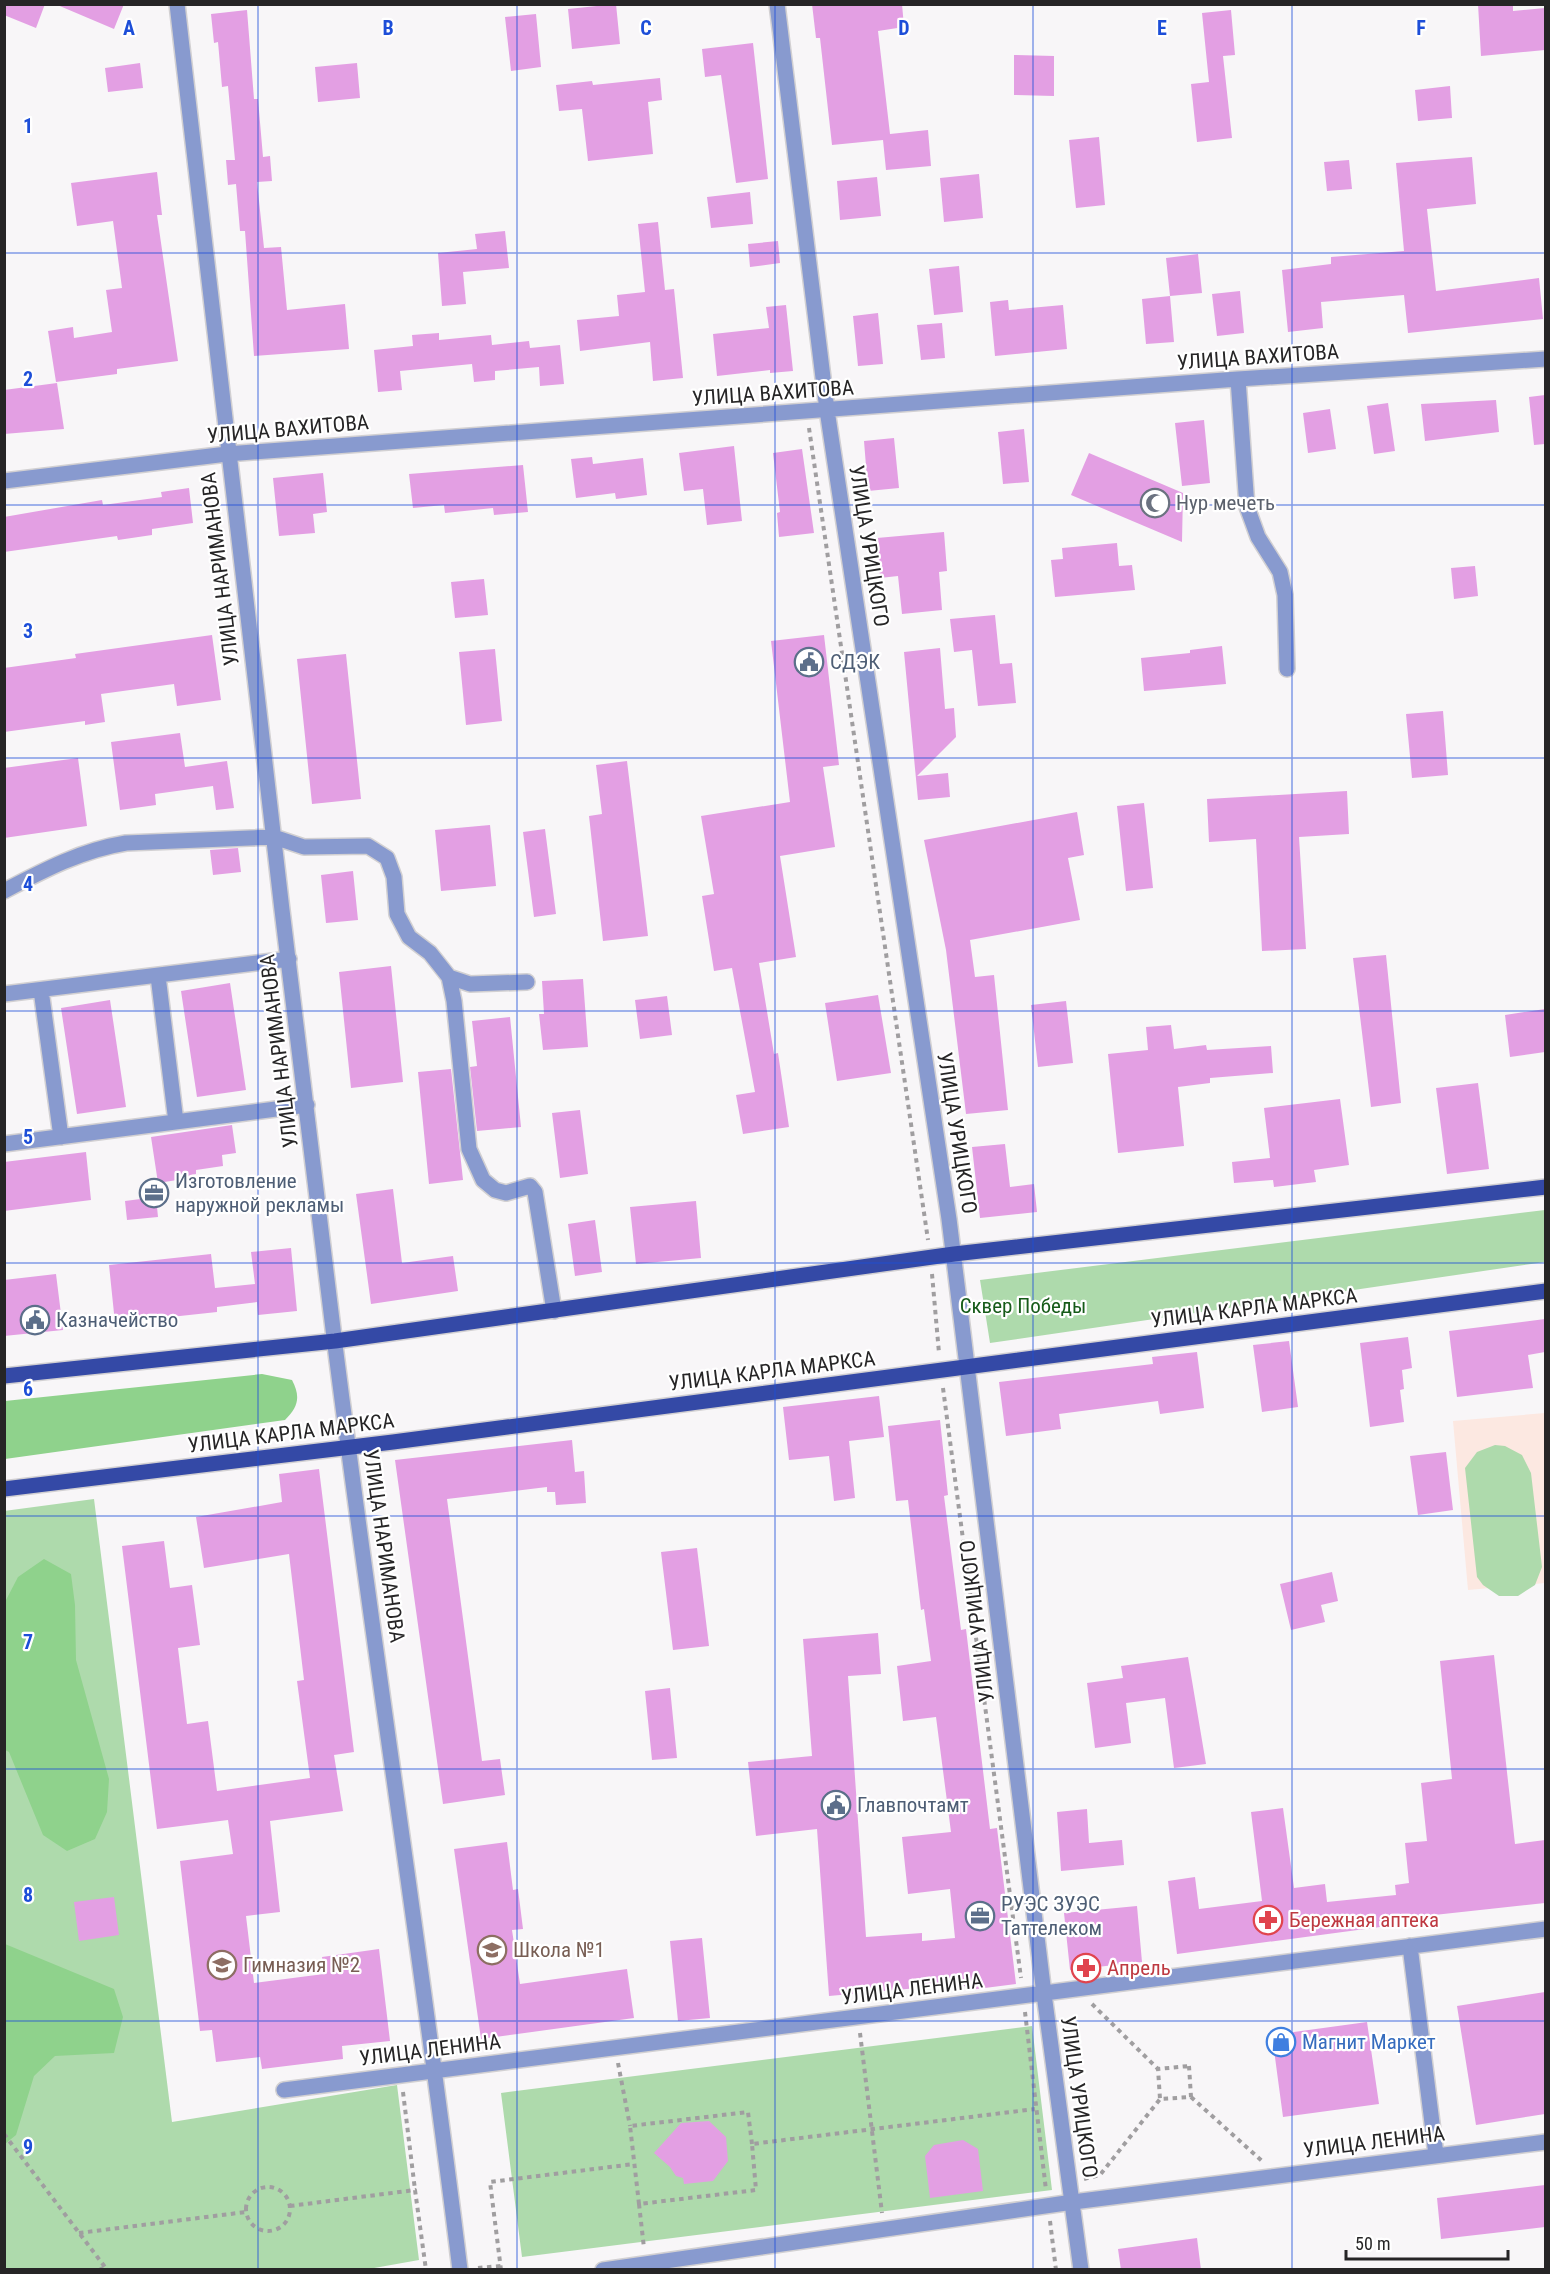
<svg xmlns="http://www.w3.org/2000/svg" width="1550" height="2274" viewBox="0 0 1550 2274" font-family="'Roboto Condensed',sans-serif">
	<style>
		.education { fill: #fce8e1 }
		.green { fill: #aedaac }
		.forest { fill: #8fd28c }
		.building { fill: #e39fe3 }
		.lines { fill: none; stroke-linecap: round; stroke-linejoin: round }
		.minor-casing { stroke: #d2d0d2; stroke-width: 18 }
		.major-casing { stroke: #d2d0d2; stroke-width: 18 }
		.path { stroke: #a09ea0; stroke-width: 4; stroke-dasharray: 4.5 4.5; stroke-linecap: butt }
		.minor { stroke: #889acf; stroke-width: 15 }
		.major { stroke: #3449a6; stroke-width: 15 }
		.grid { fill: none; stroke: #1d4ed8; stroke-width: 1.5; stroke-opacity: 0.55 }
		.labels { text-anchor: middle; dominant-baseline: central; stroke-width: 4.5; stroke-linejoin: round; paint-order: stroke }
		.street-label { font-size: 21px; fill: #262526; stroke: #fff }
		.worship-label { font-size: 21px; fill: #5b616d; stroke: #fff; text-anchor: start }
		.service-label { font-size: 21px; fill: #4e5e75; stroke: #fff; text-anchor: start }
		.park-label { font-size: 21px; fill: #165b19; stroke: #fff }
		.health-label { font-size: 21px; fill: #be3a42; stroke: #fff; text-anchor: start }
		.education-label { font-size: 21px; fill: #785e54; stroke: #fff; text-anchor: start }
		.shop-label { font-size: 21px; fill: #366cbe; stroke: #fff; text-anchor: start }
		.grid-label { font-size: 20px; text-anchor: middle; font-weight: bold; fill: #1d4ed8; stroke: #fff; stroke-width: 4.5; stroke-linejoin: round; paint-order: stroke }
	</style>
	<rect width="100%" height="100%" fill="#f8f6f8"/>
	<path class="education" d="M1545 1413V1583L1468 1590 1453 1421Z"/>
	<path class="green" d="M1545 1210V1262L990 1343 980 1280Z
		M1495 1445 1505 1446 1522 1455 1531 1473 1542 1567 1535 1585 1518 1596H1499L1483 1585 1477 1577 1465 1468 1477 1452Z
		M94 1499 172 2122 397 2085 419 2260 363 2270 5 2269 4 1511Z
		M1032 2026 1052 2190 522 2257 501 2093Z"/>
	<path class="forest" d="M262 1374 292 1380C301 1397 298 1407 285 1420L5 1459V1401Z
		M44 1559 71 1574 75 1605 76 1660 109 1779 107 1812 95 1839 67 1851 43 1835 9 1752 5 1750V1602L18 1577Z
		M5 1944 114 1989 123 2017 114 2053 55 2056 34 2076 16 2135 5 2144Z"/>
	<path class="building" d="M4 4H45L36 28 4 15Z
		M55 4H124L114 29Z
		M616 4 620 44 572 49 568 9Z
		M812 4H902L904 27 878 31 890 134 928 130 931 166 886 170 883 140 832 145 820 38H816Z
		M1478 4H1513V11L1545 8V50L1481 56Z
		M247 10 254 99H258L263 157 270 156 272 181 257 182 264 248 281 247 287 310 345 304 349 349 254 356 245 231H240L236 184 228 185 226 160H235L228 86 222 87 218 42 214 43 211 14Z
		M1231 10 1235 55 1223 56 1232 138 1197 142 1191 84 1209 82 1202 13Z
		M536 14 541 67 511 71 505 17Z
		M753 43 768 179 736 183 721 75 705 77 702 49Z
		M1014 55 1054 56V96L1014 95Z
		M140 63 143 88 108 92 105 68Z
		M357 63 360 98 318 102 315 67Z
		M660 78 662 100 648 102 653 154 588 161 582 109 559 111 556 85 592 81 593 85Z
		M1450 86 1452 118 1418 121 1415 90Z
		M1099 137 1105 205 1076 208 1069 140Z
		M1472 157 1476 204 1427 209 1436 291 1539 278 1543 319 1408 333 1404 295 1321 302 1323 328 1288 332 1282 270 1331 264V257L1404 251 1396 163Z
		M1349 160 1352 189 1327 191 1324 162Z
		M157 172 162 215H157L178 361 117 369V374L56 382 48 331 73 327 74 338 112 332 106 290 122 288 113 221 77 226 71 183Z
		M979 174 983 218 944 222 940 178Z
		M877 177 881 216 840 220 837 181Z
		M750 192 753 224 711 228 707 197Z
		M658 222 665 290 674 289 683 378 653 381 650 342 580 351 577 320 619 316 617 295 645 292 638 224Z
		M505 231 509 268 463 272 466 304 442 306 438 253 477 249 475 234Z
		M778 241 780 263 750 267 748 244Z
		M1198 254 1202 293 1170 296 1166 258Z
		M959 266 963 312 934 315 929 269Z
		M1240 291 1244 333 1217 336 1212 294Z
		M1170 296 1174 342 1146 344 1142 299Z
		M1008 300 1009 310 1063 305 1067 349 995 356 990 302Z
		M786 305 793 371 770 373V370L717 376 713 334 769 328 766 307Z
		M878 313 883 364 858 366 853 316Z
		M942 323 945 358 921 360 917 325Z
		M439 333V340L491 335 492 345 529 341 530 348 560 345 564 384 540 386 539 367 495 371V380L474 382 472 364 400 371 402 390 378 392 374 350 413 346 412 335Z
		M57 383 64 429 4 434V390Z
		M1545 395V444L1534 445 1529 397Z
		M1496 400 1499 432 1425 441 1421 404Z
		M1388 403 1395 451 1374 454 1367 406Z
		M1330 409 1336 449 1308 453 1303 413Z
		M1204 420 1210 483 1182 486 1175 423Z
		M1024 429 1029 482 1003 484 998 432Z
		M894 438 899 488 868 491 864 441Z
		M734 446 742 521 707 525 703 489 684 491 679 453Z
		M802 449 814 533 779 537 777 513 780 512 773 453Z
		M1089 453 1183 493 1182 542 1071 495Z
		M592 457 593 464 643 458 647 495 616 499 615 493 576 498 571 459Z
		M523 465 528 512 494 515 493 508 445 513 444 505 413 508 409 474Z
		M323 473 327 512 313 514 315 533 279 536 273 478Z
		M189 488 193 523 152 529V535L118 540 117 536 4 552V517L102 500 103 505 162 497 161 492Z
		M944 532 947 571 939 572 942 610 902 614 898 576 880 578 877 538Z
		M1117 543 1119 566 1132 565 1135 590 1055 597 1051 560 1063 559 1062 548Z
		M1475 566 1478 596 1454 599 1451 568Z
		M484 579 488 615 455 618 451 582Z
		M995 615 1000 664 1012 663 1016 703 978 706 972 650 954 652 950 619Z
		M212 635 221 700 177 706 174 684 101 694 105 722 85 725V721L4 732V668L76 658 75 654Z
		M824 635 839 765 823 767 835 847 780 856 796 957 759 963 774 1054 778 1053 789 1127 743 1134 736 1095 755 1092 732 968 714 971 702 896 714 894 701 816 790 802 771 641Z
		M1222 646 1226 684 1144 691 1141 658 1190 653V650Z
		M940 648 945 709 954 708 956 737 917 776 948 773 950 797 918 800 904 652Z
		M495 649 502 721 466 725 459 652Z
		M346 654 361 799 312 804 297 659Z
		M1443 711 1448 775 1412 778 1406 714Z
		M180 733 185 767 227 761 234 808 216 810 213 786 155 794 156 805 120 810 111 742Z
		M78 758 87 826 4 838V768Z
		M627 761 648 936 603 941 589 816 602 814 596 765Z
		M1347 791 1349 834 1299 837 1306 949 1262 951 1256 839 1209 842 1207 799Z
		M1144 803 1153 888 1126 891 1117 806Z
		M1077 812 1084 855 1068 858 1080 920 970 940 975 977 994 975 1008 1110 966 1114 946 950 924 840Z
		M490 825 496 886 441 891 435 830Z
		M545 829 556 914 534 917 523 832Z
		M238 848 241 872 213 875 210 850Z
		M353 871 358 920 326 923 321 875Z
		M1386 955 1401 1103 1371 1107 1353 958Z
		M391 966 403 1082 351 1088 339 972Z
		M583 979 588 1047 543 1050 539 1014H544L542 981Z
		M230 983 246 1090 197 1097 181 991Z
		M878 995 891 1073 837 1081 825 1003Z
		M667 996 672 1035 640 1039 635 1000Z
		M110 1000 126 1107 77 1114 61 1008Z
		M1066 1001 1073 1063 1038 1067 1031 1005Z
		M1545 1009V1052L1510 1057 1505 1015Z
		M510 1017 521 1127 477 1131 470 1067 477 1066 472 1021Z
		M1171 1025 1174 1049 1206 1045 1207 1050 1271 1046 1273 1073 1210 1078V1083L1178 1087 1184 1146 1118 1153 1108 1054 1148 1050 1146 1027Z
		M451 1069 463 1180 429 1184 418 1072Z
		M1478 1083 1489 1169 1447 1174 1436 1088Z
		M1340 1099 1349 1165 1314 1170 1316 1182 1274 1187 1273 1180 1234 1183 1232 1162 1270 1158 1264 1108Z
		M580 1110 588 1174 560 1178 552 1113Z
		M232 1125 236 1153 222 1155 223 1166 196 1170V1174L190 1175V1178L158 1183 151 1137Z
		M1005 1144 1010 1187 1034 1184 1037 1212 980 1218 972 1147Z
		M86 1152 91 1200 4 1211V1162Z
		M393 1189 402 1263 453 1256 458 1291 371 1304 356 1194Z
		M156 1197 158 1217 127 1220 125 1201Z
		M696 1201 701 1258 636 1264 630 1207Z
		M595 1220 602 1272 575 1276 568 1224Z
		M291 1248 297 1311 258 1315 257 1302 217 1307V1312L115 1323 109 1265 211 1254 215 1288 255 1284 251 1252Z
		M56 1274 63 1330 4 1336V1280Z
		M1545 1319V1352L1528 1355 1533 1388 1457 1397 1449 1331Z
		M1408 1337 1412 1368 1402 1370 1404 1389 1400 1390 1404 1422 1370 1427 1360 1343Z
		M1289 1341 1298 1407 1262 1412 1253 1345Z
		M1197 1352 1204 1408 1160 1414 1158 1401 1059 1414 1061 1429 1006 1436 999 1382 1153 1364 1152 1357Z
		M879 1396 884 1437 849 1441 855 1498 834 1501 829 1456 789 1460 783 1407Z
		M940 1420 948 1495 944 1496 961 1630 966 1629 990 1829 997 1828 1016 1984 969 1990 962 1984 829 1996 817 1829 756 1836 748 1762 812 1756 803 1639 878 1633 881 1674 848 1676 866 1937 922 1933V1941L955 1938 950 1889 908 1894 902 1837 951 1832 936 1717 903 1721 897 1666 931 1661 924 1609 921 1610 908 1500 896 1501 888 1426Z
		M572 1440 575 1472 584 1471 586 1503 556 1505 555 1492H547V1487L447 1499 482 1761 500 1759 505 1795 443 1804 395 1460Z
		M1446 1452 1453 1510 1418 1515 1410 1456Z
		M319 1469 354 1752 334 1755 343 1811 270 1821 280 1912 246 1916 254 1983 324 1974 322 1957 379 1949 390 2041 342 2046 343 2059 262 2069 260 2057 216 2062 212 2030 200 2031 180 1861 233 1854 228 1820 157 1829 122 1546 164 1541 170 1588 192 1585 200 1645 178 1648 187 1724 208 1721 217 1791 310 1778 297 1681 304 1680 289 1554 204 1568 196 1517 282 1502 279 1474Z
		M697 1548 709 1646 673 1650 661 1552Z
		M1332 1572 1338 1601 1321 1605 1325 1622 1291 1630 1280 1584Z
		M1494 1655 1515 1844 1545 1840V1903L1379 1921 1380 1927 1177 1954 1168 1881 1195 1877 1199 1909 1262 1901 1251 1812 1283 1808 1294 1888 1325 1884 1327 1902 1396 1895 1395 1885 1409 1883 1405 1843 1427 1841 1421 1783 1452 1779 1440 1661Z
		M1188 1657 1206 1764 1174 1768 1165 1698 1126 1703 1131 1743 1095 1748 1087 1683 1123 1678 1121 1666Z
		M670 1688 677 1758 652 1760 645 1691Z
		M1087 1809 1089 1843 1122 1840 1124 1865 1061 1871 1057 1812Z
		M507 1842 513 1890 518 1889 523 1929 512 1930 520 1984 627 1969 634 2018 481 2039 454 1849Z
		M114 1897 119 1935 79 1941 74 1902Z
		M1137 1906 1142 1962 1070 1970 1064 1913Z
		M702 1938 710 2018 678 2021 670 1941Z
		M1545 1992V2114L1476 2125 1457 2006Z
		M1367 2022 1379 2104 1283 2117 1272 2035Z
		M709 2121 726 2137 728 2161 713 2181 684 2184 683 2178 676 2176 670 2167 654 2153 681 2123Z
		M963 2140 978 2149 983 2191 930 2198 925 2156 934 2145Z
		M1545 2185V2227L1441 2239 1437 2198Z
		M1197 2238 1201 2270H1121L1118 2249Z"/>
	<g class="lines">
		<g class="minor-casing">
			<path id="minor" d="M177 4C227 449 279 893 334 1337 373 1648 422 1958 460 2270
				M777 4 827 410 949 1219 1044 1994 1081 2270
				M1238 379 1247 507 1258 537 1280 572 1285 595 1287 669
				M4 481 227 454 1238 379 1546 359
				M4 891C44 870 82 850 126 843L274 837 304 847 368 846 387 858 394 877 397 914 409 937 430 953 449 977 470 984 527 982
				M158 976 176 1122
				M449 977 454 1001 469 1149 483 1180 495 1190 506 1193 530 1186 535 1192 554 1311
				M41 990 61 1137
				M4 994 289 959
				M4 1144 307 1105
				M1410 1946 1436 2155
				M284 2090 1546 1929
				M603 2270 1073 2202 1546 2142"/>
		</g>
		<g class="major-casing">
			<path id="major" d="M4 1376 335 1341 954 1254 1546 1187
				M4 1489 393 1442 1546 1291"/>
		</g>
		<path class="path" d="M809 428 928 1240
			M932 1274 939 1353
			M943 1388 1021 1978
			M1092 2004 1158 2069
			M1025 2012 1046 2190
			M860 2033 882 2213
			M618 2063 630 2126
			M1189 2066 1191 2097 1160 2099 1158 2069Z
			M403 2092 415 2190
			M1191 2097 1262 2161
			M4 2134 105 2267
			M752 2144 748 2112 630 2126 639 2204 756 2190 752 2144 1035 2109
			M1084 2179 1100 2175 1160 2099
			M246 2209a22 22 0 1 1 44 0a22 22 0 1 1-44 0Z
			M639 2204 644 2248
			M290 2206 415 2190 426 2270
			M1050 2221 1056 2270
			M79 2233 246 2212
			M478 2268 501 2266
			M99 2270 105 2267 107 2270
			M501 2270 490 2182 634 2164"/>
		<use href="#minor" class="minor"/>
		<use href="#major" class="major"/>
	</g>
	<path class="grid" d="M258 4V2270M517 4V2270M775 4V2270M1033 4V2270M1292 4V2270M4 253H1546M4 505H1546M4 758H1546M4 1011H1546M4 1263H1546M4 1516H1546M4 1769H1546M4 2021H1546"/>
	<defs>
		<g id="mosque-ring" transform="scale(1.5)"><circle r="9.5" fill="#fff" stroke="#6b7280" stroke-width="1.5"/><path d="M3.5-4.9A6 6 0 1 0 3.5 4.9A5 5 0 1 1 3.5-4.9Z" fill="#6b7280"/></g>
		<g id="civic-ring" transform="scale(1.5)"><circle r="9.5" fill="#fff" stroke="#5c6f8a" stroke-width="1.5"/><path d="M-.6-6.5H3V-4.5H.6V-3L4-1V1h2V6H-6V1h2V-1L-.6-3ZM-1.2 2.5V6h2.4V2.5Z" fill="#5c6f8a"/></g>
		<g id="office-ring" transform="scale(1.5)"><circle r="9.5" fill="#fff" stroke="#5c6f8a" stroke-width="1.5"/><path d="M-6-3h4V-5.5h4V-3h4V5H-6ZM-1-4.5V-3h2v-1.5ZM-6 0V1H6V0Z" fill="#5c6f8a"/></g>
		<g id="pharmacy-ring" transform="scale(1.5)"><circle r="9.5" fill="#fff" stroke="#e0444e" stroke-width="1.5"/><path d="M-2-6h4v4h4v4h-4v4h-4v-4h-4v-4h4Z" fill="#e0444e"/></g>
		<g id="school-ring" transform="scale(1.5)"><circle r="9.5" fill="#fff" stroke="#8d6e63" stroke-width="1.5"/><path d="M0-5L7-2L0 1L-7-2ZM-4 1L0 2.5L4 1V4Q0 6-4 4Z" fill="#8d6e63"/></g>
		<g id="shop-ring" transform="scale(1.5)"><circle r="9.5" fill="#fff" stroke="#3f7fe0" stroke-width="1.5"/><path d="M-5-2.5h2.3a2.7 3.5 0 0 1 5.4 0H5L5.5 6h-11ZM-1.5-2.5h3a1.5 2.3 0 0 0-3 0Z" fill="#3f7fe0"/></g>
	</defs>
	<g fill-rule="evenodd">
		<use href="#mosque-ring" x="1155" y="503"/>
		<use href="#civic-ring" x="809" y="662"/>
		<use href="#office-ring" x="154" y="1193"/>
		<use href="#civic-ring" x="35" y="1320"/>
		<use href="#civic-ring" x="836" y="1805"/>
		<use href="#office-ring" x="980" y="1916"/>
		<use href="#pharmacy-ring" x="1268" y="1920"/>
		<use href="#school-ring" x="492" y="1950"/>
		<use href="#school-ring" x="222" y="1965"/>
		<use href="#pharmacy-ring" x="1086" y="1968"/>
		<use href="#shop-ring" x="1281" y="2042"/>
	</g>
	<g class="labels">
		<g class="street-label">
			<text transform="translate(1258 357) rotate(-4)">УЛИЦА ВАХИТОВА</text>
			<text transform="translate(773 393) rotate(-4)">УЛИЦА ВАХИТОВА</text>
			<text transform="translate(288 429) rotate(-5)">УЛИЦА ВАХИТОВА</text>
			<text transform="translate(869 546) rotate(81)">УЛИЦА УРИЦКОГО</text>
			<text transform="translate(220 569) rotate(-97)">УЛИЦА НАРИМАНОВА</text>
			<text transform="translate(279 1051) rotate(-97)">УЛИЦА НАРИМАНОВА</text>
			<text transform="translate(957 1133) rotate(81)">УЛИЦА УРИЦКОГО</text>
			<text transform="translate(1254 1308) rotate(-7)">УЛИЦА КАРЛА МАРКСА</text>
			<text transform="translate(772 1371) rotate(-7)">УЛИЦА КАРЛА МАРКСА</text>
			<text transform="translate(291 1433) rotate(-7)">УЛИЦА КАРЛА МАРКСА</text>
			<text transform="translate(384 1546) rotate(82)">УЛИЦА НАРИМАНОВА</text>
			<text transform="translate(977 1621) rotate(-97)">УЛИЦА УРИЦКОГО</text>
			<text transform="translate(912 1989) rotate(-7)">УЛИЦА ЛЕНИНА</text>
			<text transform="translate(430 2050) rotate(-7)">УЛИЦА ЛЕНИНА</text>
			<text transform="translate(1079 2097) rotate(82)">УЛИЦА УРИЦКОГО</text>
			<text transform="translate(1374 2142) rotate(-7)">УЛИЦА ЛЕНИНА</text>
		</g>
		<g class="worship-label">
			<text x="1176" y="503">Нур мечеть</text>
		</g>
		<g class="service-label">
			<text x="830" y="662">СДЭК</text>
			<text x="175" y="1181">Изготовление<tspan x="175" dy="24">наружной рекламы</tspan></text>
			<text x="56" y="1320">Казначейство</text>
			<text x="857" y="1805">Главпочтамт</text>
			<text x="1001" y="1904">РУЭС ЗУЭС<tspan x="1001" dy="24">Таттелеком</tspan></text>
		</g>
		<g class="park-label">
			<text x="1023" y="1306">Сквер Победы</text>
		</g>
		<g class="health-label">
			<text x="1289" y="1920">Бережная аптека</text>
			<text x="1107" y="1968">Апрель</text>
		</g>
		<g class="education-label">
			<text x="513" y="1950">Школа №1</text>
			<text x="243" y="1965">Гимназия №2</text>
		</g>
		<g class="shop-label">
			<text x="1302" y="2042">Магнит Маркет</text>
		</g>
	</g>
	<g class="grid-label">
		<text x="129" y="35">A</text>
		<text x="388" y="35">B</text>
		<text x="646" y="35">C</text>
		<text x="904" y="35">D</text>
		<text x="1162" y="35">E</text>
		<text x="1421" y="35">F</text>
		<text x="28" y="133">1</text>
		<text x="28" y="386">2</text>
		<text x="28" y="638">3</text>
		<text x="28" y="891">4</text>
		<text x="28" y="1144">5</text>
		<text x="28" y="1396">6</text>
		<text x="28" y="1649">7</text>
		<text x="28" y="1902">8</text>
		<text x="28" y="2154">9</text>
	</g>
	<rect width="1550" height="2274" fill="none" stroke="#262526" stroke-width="12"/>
	<path d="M1346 2250v9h162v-9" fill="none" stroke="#262526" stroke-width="3"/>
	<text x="1355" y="2250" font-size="18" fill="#262526" stroke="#ffffff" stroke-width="4.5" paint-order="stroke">50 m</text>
</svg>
